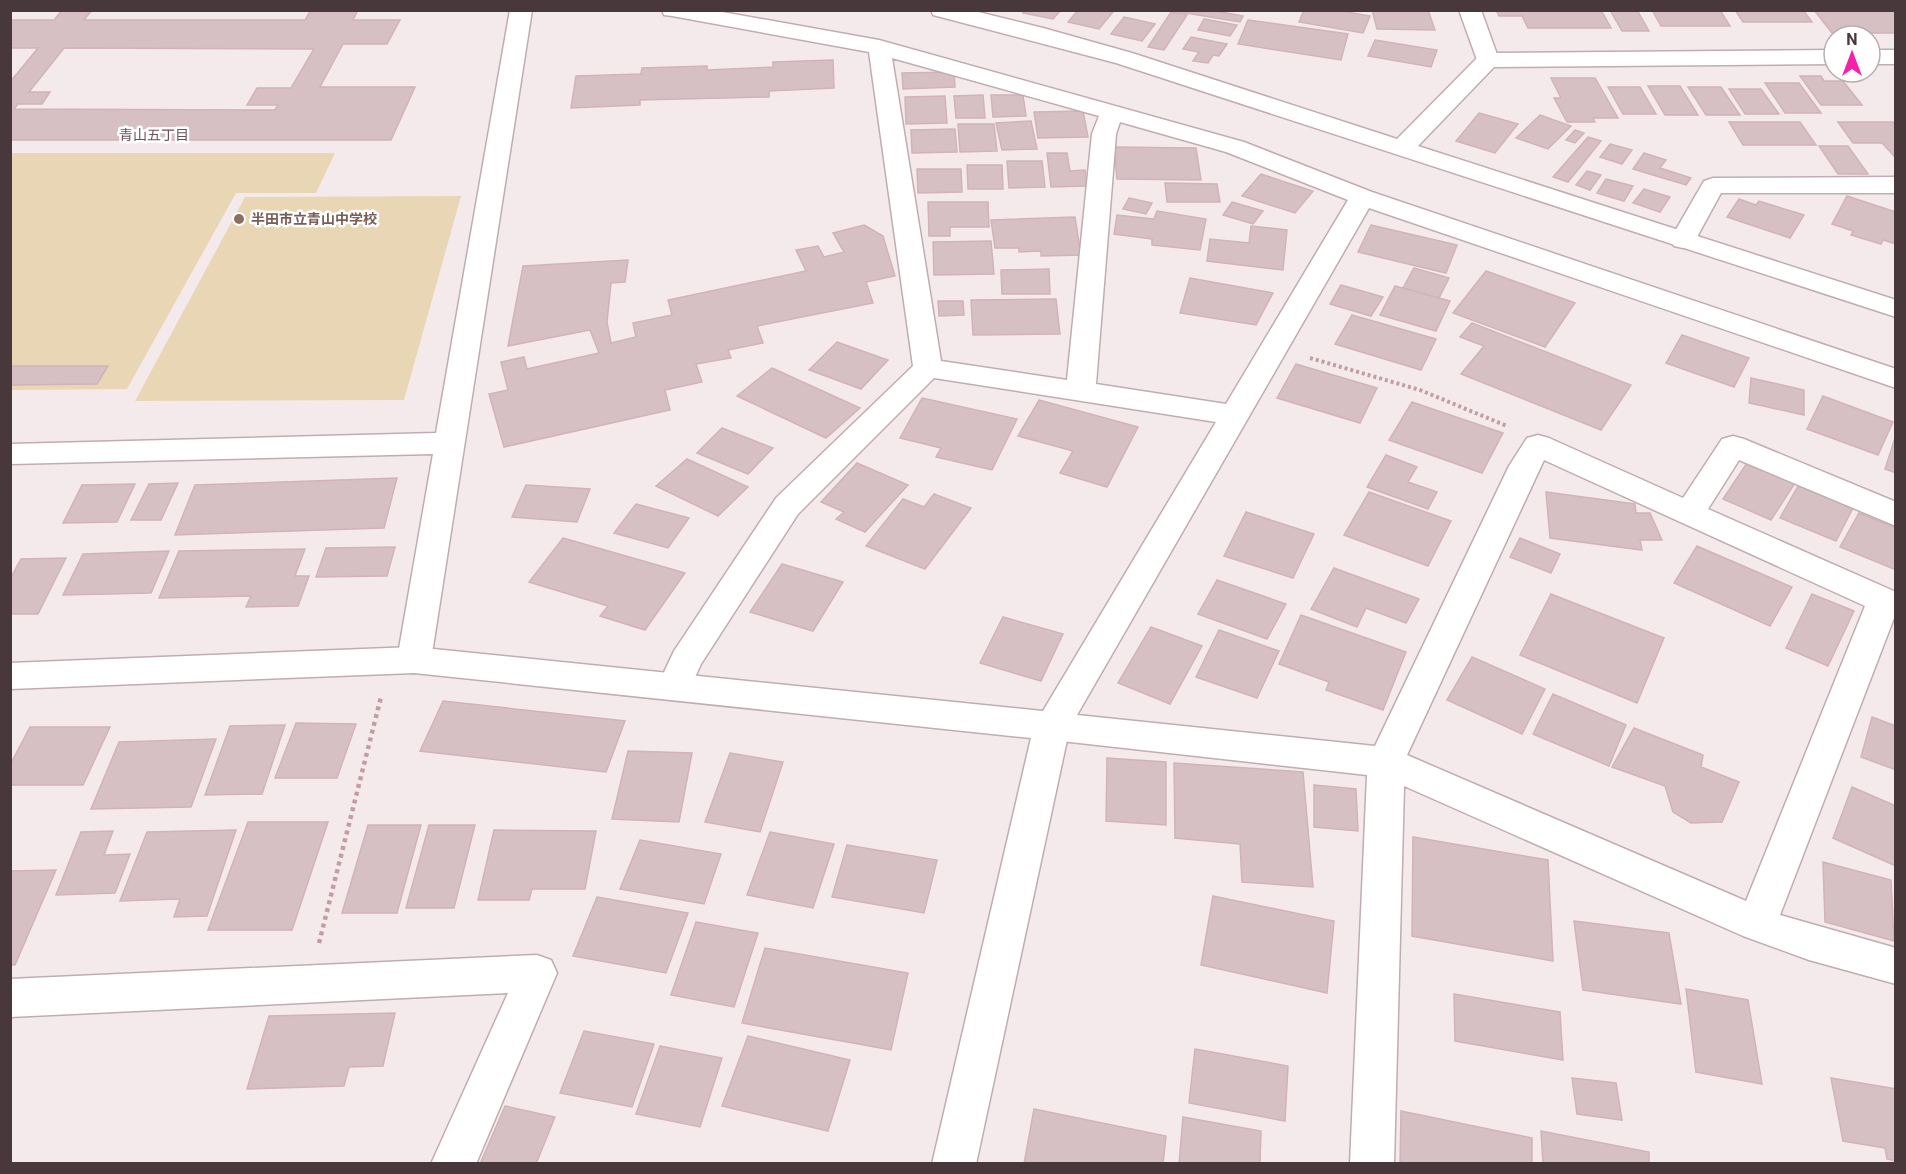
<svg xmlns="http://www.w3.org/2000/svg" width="1906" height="1174" viewBox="0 0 1906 1174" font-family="Roboto,'Noto Sans JP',sans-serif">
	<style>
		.green { fill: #e8d6b4 }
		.building { fill: #d6c0c4; stroke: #d1b3b9; stroke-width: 1.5; fill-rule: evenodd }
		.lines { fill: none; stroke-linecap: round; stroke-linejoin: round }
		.minor-casing { stroke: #c0adb0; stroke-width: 3 }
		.tertiary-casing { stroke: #c0adb0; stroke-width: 3 }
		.path-far1 { stroke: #c29ea4; stroke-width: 4; stroke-dasharray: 3 3; stroke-linecap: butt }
		.path { stroke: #c29ea4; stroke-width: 4.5; stroke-dasharray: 4 4; stroke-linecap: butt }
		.minor { fill: #fff; fill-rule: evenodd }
		.tertiary { fill: #fff; fill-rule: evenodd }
		.education-dot { fill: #8d6e63; stroke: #fff; stroke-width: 2 }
		.labels { text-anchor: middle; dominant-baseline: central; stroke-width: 5; stroke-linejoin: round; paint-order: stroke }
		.far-neighbourhood-label { font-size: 14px; fill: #6b5055; stroke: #fff }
		.far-education-label { font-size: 14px; font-weight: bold; fill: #785e54; stroke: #fff; text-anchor: start }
	</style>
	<rect width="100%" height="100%" fill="#f5eaeb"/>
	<path class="green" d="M10 153H335L316 193H236L127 389 11 390Z
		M461 196 404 400 135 401 245 197Z"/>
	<path class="building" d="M62 10H92L84 20H305L311 10H358L353 20H400L387 44H343L320 87H415L391 140H10V82L38 48H10V20H54ZM64 48 314 49 291 88H257L247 105H278L275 110 14 109 18 104H42L50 92H29Z
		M1025 10H1061L1053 19 1023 13Z
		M1078 10H1104L1113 12 1099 29 1068 22Z
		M1210 10 1243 16 1240 22 1174 11Z
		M1304 10H1336L1370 16 1363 33 1299 22Z
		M1372 10H1428L1435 30 1377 29Z
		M1496 10H1601L1611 28H1528L1522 16H1499Z
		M1610 10H1637L1649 31H1622Z
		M1652 10H1720L1730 26H1661Z
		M1735 10H1803L1812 22H1743Z
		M1814 10H1896V33H1832Z
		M1171 12 1187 15 1164 50 1148 47Z
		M1124 17 1155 24 1142 41 1111 34Z
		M1204 19 1237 25 1230 36 1198 30Z
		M1248 20 1348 34 1341 60 1238 44Z
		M1191 37 1227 44 1219 56 1213 55 1208 63 1193 61 1199 52 1183 49Z
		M1375 40 1437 50 1431 67 1368 56Z
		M833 60 834 88 769 91V97L640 100V105L571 108 576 76 641 74 642 68 707 66V70L773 67V62Z
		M954 72 955 87 903 89 902 73Z
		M1800 76H1821L1824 81H1843L1862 105H1821Z
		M1551 78H1595L1618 118H1593L1595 122H1567L1554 98H1561Z
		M1765 83H1799L1821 113H1785Z
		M1648 86H1680L1698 115H1665Z
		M1608 87H1640L1656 114H1623Z
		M1688 87H1721L1740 115H1706Z
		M1729 89H1761L1779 114H1745Z
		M983 95 985 118H956L954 96Z
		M991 95H1023L1026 116 993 117Z
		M945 96 947 123 906 124 905 97Z
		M1083 111 1088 137 1038 138 1034 112Z
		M1479 113 1518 124 1495 153 1456 141Z
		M1540 115 1571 126 1548 149 1516 138Z
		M1031 121 1037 149 1002 150 996 123Z
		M1729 122H1800L1816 145H1743Z
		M1838 122H1893L1896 126V158L1882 143H1853Z
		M958 124H994L997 151 960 152Z
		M955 129 957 152 912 153 911 130Z
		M1575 130 1584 133 1575 143 1566 140Z
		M1588 137 1601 141 1568 182 1553 177Z
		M1610 144 1632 150 1622 164 1600 157Z
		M1819 146H1848L1868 174H1838Z
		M1114 147 1196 148 1201 180 1117 179Z
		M1047 153H1067L1070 171 1085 170 1087 186 1051 187Z
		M1644 153 1666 160 1660 168 1691 178 1686 185 1633 169Z
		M1007 161H1042L1045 187 1009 188Z
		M967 165H1002L1003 189H968Z
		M917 169H961L962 192 918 193Z
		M1587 171 1601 175 1590 190 1576 185Z
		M1261 174 1313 191 1295 213 1242 196Z
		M1606 179 1633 186 1624 201 1597 193Z
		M1165 183 1217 184 1220 202H1167Z
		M1644 189 1670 197 1660 212 1633 203Z
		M1847 196 1896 212V244L1883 240 1881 244 1851 235 1853 231 1832 224Z
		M1129 198 1152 203 1146 214 1123 209Z
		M1739 199 1756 205 1759 201 1804 215 1790 238 1727 217Z
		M928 202H988L989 227H950V236H929Z
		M1232 202 1263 211 1253 224 1223 215Z
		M1157 211 1206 219 1200 250 1152 245V239L1114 234 1117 215 1154 219Z
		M1075 217 1081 255 1041 256V251L1019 252V248H995L991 220Z
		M864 225 883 236 895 276 866 282 873 303 757 326 763 343 728 350 731 358 696 364 702 382 665 390 670 410 504 447 489 394 508 390 501 362 524 357 527 369 599 353 590 330 508 346 523 266 628 260 625 282 611 283 607 322 611 343 636 337 633 323 672 315 668 300 806 271 796 250 818 246 824 257 844 252 833 233Z
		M1371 225 1457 245 1446 273 1358 252Z
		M1251 226 1287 230 1283 270 1207 261 1210 239 1249 243Z
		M991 241 994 274 934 275 933 242Z
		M1414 268 1449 278 1439 298 1403 288Z
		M1049 269 1050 294H1002L1001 270Z
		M1486 271 1575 303 1545 347 1453 313Z
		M1190 278 1273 293 1256 325 1180 313Z
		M1341 285 1383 297 1371 316 1330 304Z
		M1395 286 1450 301 1436 331 1380 315Z
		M1056 299 1060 334 973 335 971 300Z
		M938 301H963L964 315 939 316Z
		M1352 315 1436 339 1421 370 1335 344Z
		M1472 323 1631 385 1601 430 1461 374 1484 346 1460 337Z
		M1682 335 1749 358 1734 387 1666 363Z
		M837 342 888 360 861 389 809 370Z
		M1296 364 1377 388 1360 423 1277 398Z
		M10 366H108L97 384 10 385Z
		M772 368 860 408 826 438 737 396Z
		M1751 378 1804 390V415L1749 403Z
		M1823 396 1893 422 1878 455 1807 429Z
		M922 398 1017 419 992 470 936 457 941 448 900 438Z
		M1039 400 1138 427 1107 487 1060 473 1073 451 1018 436Z
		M1412 402 1503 433 1482 473 1389 440Z
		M722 428 773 448 748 474 697 453Z
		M1895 438H1896V473L1885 469Z
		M1386 455 1417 467 1408 482 1437 492 1428 509 1367 487Z
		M687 459 748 487 718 516 656 486Z
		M857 463 908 485 865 532 836 519 844 512 821 502Z
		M1747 463 1795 483 1771 520 1723 499Z
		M397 478 384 528 175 535 195 485Z
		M178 483 161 520H131L149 484Z
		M135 484 117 522 63 523 82 485Z
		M526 485 590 489 577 522 512 517Z
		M1798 486 1853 508 1836 541 1780 518Z
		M1369 492 1451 521 1428 566 1344 535Z
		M1546 492 1635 504 1636 513H1650L1662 540H1640L1642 550 1550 538Z
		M934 494 971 508 925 569 866 546 903 499 924 507Z
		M636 504 689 518 668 548 614 533Z
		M1246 512 1314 534 1293 578 1224 556Z
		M1859 513 1896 528V570L1840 547Z
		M563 538 685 573 645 630 600 616 608 606 529 582Z
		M1520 538 1560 554 1551 573 1510 557Z
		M1697 546 1792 587 1770 626 1674 583Z
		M395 547 387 576 316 577 326 548Z
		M305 549 295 576H309L298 606 246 607 251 596 159 598 179 551Z
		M169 551 151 593 63 595 83 554Z
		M66 558 38 614H10V579L21 559Z
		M782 564 843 582 813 631 750 612Z
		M1334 568 1419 599 1406 623 1366 608 1357 627 1311 609Z
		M1217 580 1286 604 1267 639 1198 614Z
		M1551 594 1664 638 1637 703 1520 655Z
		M1812 594 1854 611 1828 666 1786 648Z
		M1301 615 1406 652 1383 710 1326 690 1329 682 1279 664Z
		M1003 617 1063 634 1041 681 980 663Z
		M1151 627 1202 646 1170 704 1118 683Z
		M1219 630 1279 651 1257 698 1196 677Z
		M1472 657 1545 689 1522 734 1447 700Z
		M1553 694 1626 725 1609 766 1533 734Z
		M443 701 625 721 606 772 420 751Z
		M1872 717 1896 726V770L1861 757Z
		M296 723 356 724 337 778H275Z
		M285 725 262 794 205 795 230 726Z
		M30 727H110L83 785H10V765Z
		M1634 728 1703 755 1701 767 1739 782 1722 822 1691 823 1673 812 1665 786 1612 767Z
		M216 739 191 807 91 809 119 742Z
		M628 751 692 753 679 822 612 819Z
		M730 753 783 762 760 832 705 822Z
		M1107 758 1166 762V825L1106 821Z
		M1174 763 1303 772 1313 887 1242 882 1240 844 1175 838Z
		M1314 785 1356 789 1358 831 1314 827Z
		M1852 787 1896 806V866L1833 838Z
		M248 822H328L292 930H208Z
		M368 825H421L397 913H342Z
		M429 825H475L454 908H406Z
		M236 830 207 916 174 917 180 899 120 901 147 832Z
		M494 830 596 831 585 889H532L529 900H478Z
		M113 831 104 855 130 854 115 893 56 895 81 832Z
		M770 832 834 844 813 908 747 895Z
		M1413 837 1548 860 1553 961 1412 936Z
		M640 840 721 854 704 904 620 889Z
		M847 845 937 860 924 913 832 897Z
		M1823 862 1891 880 1894 941 1825 922Z
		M56 870 15 965H10V871Z
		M1213 896 1334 921 1327 993 1201 965Z
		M597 897 688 913 666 973 573 956Z
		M1574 921 1669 933 1681 1004 1583 990Z
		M696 922 758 933 734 1007 671 995Z
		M765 948 908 973 891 1050 742 1023Z
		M1686 989 1748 1000 1762 1084 1696 1072Z
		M1454 994 1560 1012 1563 1060 1455 1041Z
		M395 1013 383 1066 349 1067 344 1086 247 1089 269 1016Z
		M584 1031 654 1044 632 1107 560 1093Z
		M748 1036 850 1060 828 1131 722 1106Z
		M660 1046 722 1058 700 1127 636 1114Z
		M1195 1049 1288 1066 1285 1121 1189 1103Z
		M1572 1078 1616 1083 1622 1120 1577 1114Z
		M1831 1078 1896 1089V1161L1887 1159 1885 1148 1843 1141Z
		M505 1106 555 1117 536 1164H480Z
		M1034 1109 1166 1136 1163 1164H1024Z
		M1401 1111 1532 1138V1164H1400Z
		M1183 1117 1261 1131 1260 1164H1179Z
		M1541 1131 1649 1152V1164H1543Z"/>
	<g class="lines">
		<g class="minor-casing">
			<path id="minor" d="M510 10H532L431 660 426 669 414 673 402 669 397 660 433 454 10 464V444L436 433Z
				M662 10H711L879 40 1244 142 1372 192 1896 369V388L1369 208 1077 715 1375 746 1509 466 1527 438 1538 435 1549 438 1683 498 1722 439 1733 436 1744 439 1896 502V526L1739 460 1708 509 1896 592V618H1894L1780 915 1896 948V984L1809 960 1743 936 1404 786 1394 1164H1350L1367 775 1052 740 1039 736 1034 726 1216 422 934 378 798 514 701 664 687 695 675 699 663 695 658 685 674 651 776 498 913 366 869 52 672 16 664 15ZM892 58 1099 116 1092 134 1067 380 941 361ZM1120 122 1226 152 1348 200 1226 404 1096 384 1116 134ZM1544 460 1865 606 1746 901 1407 755Z
				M1459 10H1481L1499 60 1496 65 1488 67 1480 65 1477 60Z
				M1896 177V193H1721L1692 246 1683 248 1674 246 1670 240 1704 181 1713 178Z
				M537 955 551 960 557 973 476 1164H431L508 993 10 1017V979Z"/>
		</g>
		<g class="tertiary-casing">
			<path id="tertiary" d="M931 10H970L1043 28 1132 53 1397 139 1480 55 1488 53 1834 50V64L1494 67 1418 146 1896 300V317L1116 63 933 15Z
				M1870 50H1896V64H1870Z
				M414 647 1052 712 1065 716 1070 726 976 1164H932L1031 738 414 673 10 689V663Z"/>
		</g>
		<path class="path-far1" d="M1310 358 1420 390 1507 426"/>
		<path class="path" d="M319 943 381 697"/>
		<use href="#minor" class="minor"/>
		<use href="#tertiary" class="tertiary"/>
	</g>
	<circle class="education-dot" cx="239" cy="219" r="6"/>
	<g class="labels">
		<g class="far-neighbourhood-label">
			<text x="154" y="135">青山五丁目</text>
		</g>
		<g class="far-education-label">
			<text x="251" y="219">半田市立青山中学校</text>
		</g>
	</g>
	<rect width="1906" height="1174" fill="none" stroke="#49383b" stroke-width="24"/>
	<g transform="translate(1852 54)"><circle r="28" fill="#ffffff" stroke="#b6afb1" stroke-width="1.5"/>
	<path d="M0-4.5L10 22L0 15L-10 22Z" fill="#f521ab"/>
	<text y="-9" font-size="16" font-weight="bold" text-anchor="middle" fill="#49383b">N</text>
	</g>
</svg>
